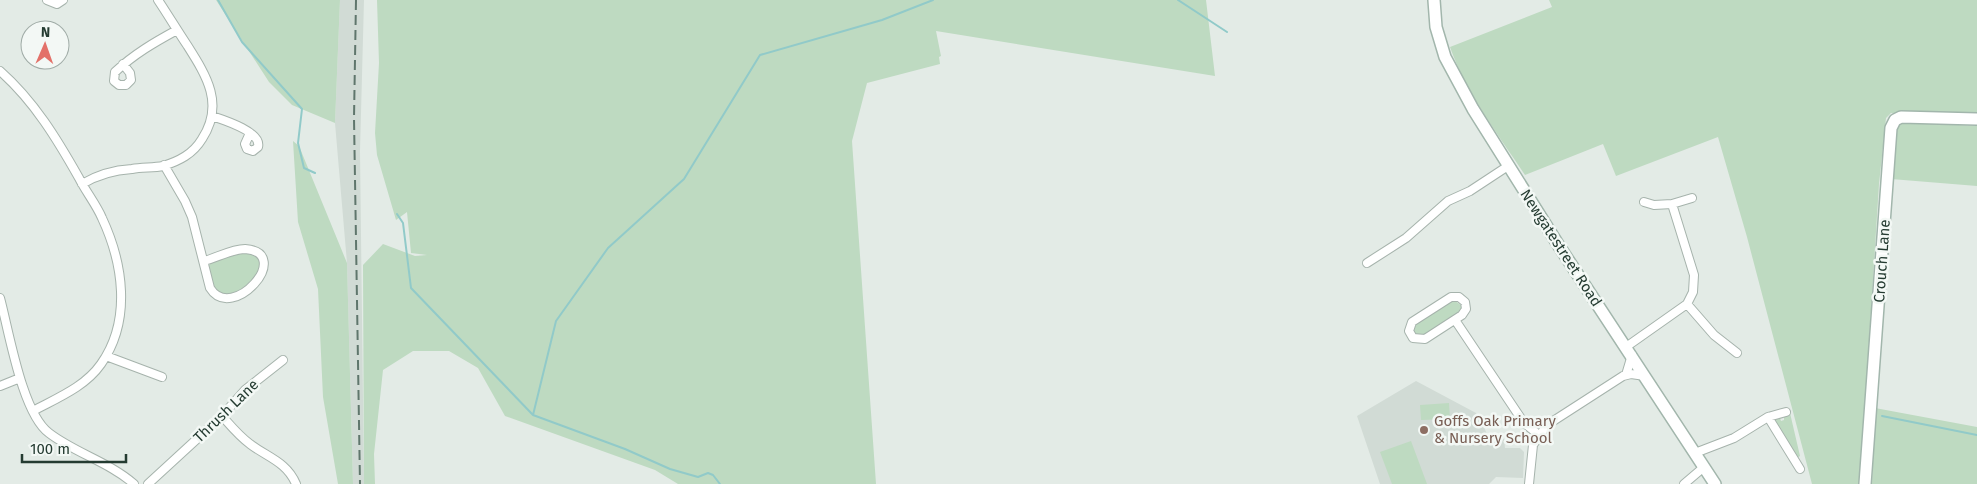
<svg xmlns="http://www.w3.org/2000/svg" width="1977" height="484" viewBox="0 0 1977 484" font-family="'Fira Sans',sans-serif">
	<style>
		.built { fill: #d1dbd5 }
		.green { fill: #bedac1 }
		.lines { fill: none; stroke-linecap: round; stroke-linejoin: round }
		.stream { stroke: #91cac9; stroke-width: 2 }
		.street-casing { stroke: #a6b3ac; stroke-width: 10 }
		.secondary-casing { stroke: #a2b6ac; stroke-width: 14 }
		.street { stroke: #fff; stroke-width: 8 }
		.secondary { stroke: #fff; stroke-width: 11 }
		.rail { stroke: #5f766c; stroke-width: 2; stroke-dasharray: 10 5; stroke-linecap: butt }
		.education-dot { fill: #8d6e63; stroke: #f3f8f5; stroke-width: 2 }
		.labels { text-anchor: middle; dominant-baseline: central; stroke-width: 5; stroke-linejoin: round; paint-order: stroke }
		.street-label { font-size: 15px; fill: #243b31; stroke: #f3f8f5 }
		.education-label { font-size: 15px; fill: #785e54; stroke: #f3f8f5; text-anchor: start }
	</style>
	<rect width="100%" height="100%" fill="#e3ebe6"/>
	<path class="built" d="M340 0H364L360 151 364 484H353L347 263 335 123Z
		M1416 381 1476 413 1481 420 1489 439H1504L1505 448H1520L1524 452 1523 478 1496 477 1489 484H1380L1357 416Z"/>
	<path class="green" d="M216 0H340L335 123 292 105 269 82Z
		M377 0H1206L1215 76 936 31 941 56 939 57 940 64 867 83 852 141 876 484H678L655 470 505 416 478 368 449 351H413L383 370 374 454 375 484H364L363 265 383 244 415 256 427 255 411 253 407 212 396 220 377 155 375 133 379 63Z
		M1549 0H1977V116L1891 113 1886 118 1879 184 1860 484H1812L1747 237 1718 137 1616 176 1603 144 1525 175C1498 134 1466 93 1450 47L1552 7Z
		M1902 122 1977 126V186L1891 179 1895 128Z
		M293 141 299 146 347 263 353 484H338L323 397 318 289 298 222Z
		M245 252 256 255 262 266C250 285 245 292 222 295L213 289 209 265 212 262Z
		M1454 300 1462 306 1460 313 1423 336 1418 337 1413 332 1415 324Z
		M1449 403 1450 419 1421 420 1420 405Z
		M1875 408 1977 427V484H1872Z
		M1790 413 1800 456 1797 458 1773 419 1780 418 1781 421 1784 420V415Z
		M1411 441 1427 484H1392L1380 452Z"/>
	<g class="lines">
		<path class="stream" d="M218 0 242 42 302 109 298 143 304 168 315 173
			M1178 0 1227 32
			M397 214 403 223 411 288 533 415
			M1882 416 1977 435
			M720 484 713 475 708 473 698 477 670 469 625 449 533 415 556 321 608 248 684 179 760 55 882 20 933 0"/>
		<g class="street-casing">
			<path id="street" d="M47 0 57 4 63 0
				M123 64 130 73 131 80 126 85H119L114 81 115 72C134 54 155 42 177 30
				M0 71C34 101 57 139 79 178 86 192 96 204 102 218 123 263 132 320 101 364 85 387 57 398 33 411
				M212 116C224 120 262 132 258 147L253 151 247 149 245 144 250 133
				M164 165 185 201 192 217 210 288C232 324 295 253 245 249 232 249 216 258 204 261
				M82 184C97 175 115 170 132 169 142 167 153 168 163 166 179 161 193 154 202 139 225 104 206 75 187 45 177 30 168 15 158 0
				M1692 198 1672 204 1694 275 1693 292 1687 304 1714 335 1737 353
				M1644 202 1654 205 1672 204
				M1367 263 1406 238 1448 201 1470 191 1508 166
				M1451 297H1459L1465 302 1466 309 1462 315 1425 339 1413 338 1409 331 1412 322Z
				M0 298C9 331 22 413 49 433 75 453 109 462 134 484
				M1455 320 1524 423 1539 435
				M1626 347 1687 304
				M106 356 162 377
				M1626 375 1632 355
				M0 386 20 378
				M222 416C231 426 239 436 250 444 267 457 287 462 296 484
				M1768 417 1800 469
				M1695 453 1734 438 1768 417 1786 412
				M148 484 222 416 245 390 283 360
				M1529 484 1533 445 1547 425 1623 376 1631 374 1645 376
				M1684 484 1704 467"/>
		</g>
		<g class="secondary-casing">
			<path id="secondary" d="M1434 0 1436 27 1445 57 1473 109 1559 246 1715 484
				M1865 484 1891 128 1895 120 1901 117 1977 119"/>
		</g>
		<use href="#street" class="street"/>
		<use href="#secondary" class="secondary"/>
		<path class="rail" d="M356 0 354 118 360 484"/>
	</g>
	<circle class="education-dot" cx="1424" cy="430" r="5"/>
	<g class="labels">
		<g class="street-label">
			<text transform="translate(1561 248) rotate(57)">Newgatestreet Road</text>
			<text transform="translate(1882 261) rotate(-86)">Crouch Lane</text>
			<text transform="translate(226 411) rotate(-44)">Thrush Lane</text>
		</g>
		<g class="education-label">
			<text x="1434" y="421">Goffs Oak Primary<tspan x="1434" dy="17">&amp; Nursery School</tspan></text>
		</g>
	</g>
	<g transform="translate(45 45) rotate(2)"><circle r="24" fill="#f3f8f5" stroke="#a0aca7"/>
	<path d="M0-4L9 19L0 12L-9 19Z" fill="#e37169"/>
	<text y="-8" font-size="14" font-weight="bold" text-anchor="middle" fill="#243b31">N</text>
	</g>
	<path d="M22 454v8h104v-8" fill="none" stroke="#243b31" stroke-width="2.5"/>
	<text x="30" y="454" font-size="15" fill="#243b31" stroke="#f3f8f5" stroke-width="4" paint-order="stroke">100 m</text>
</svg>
